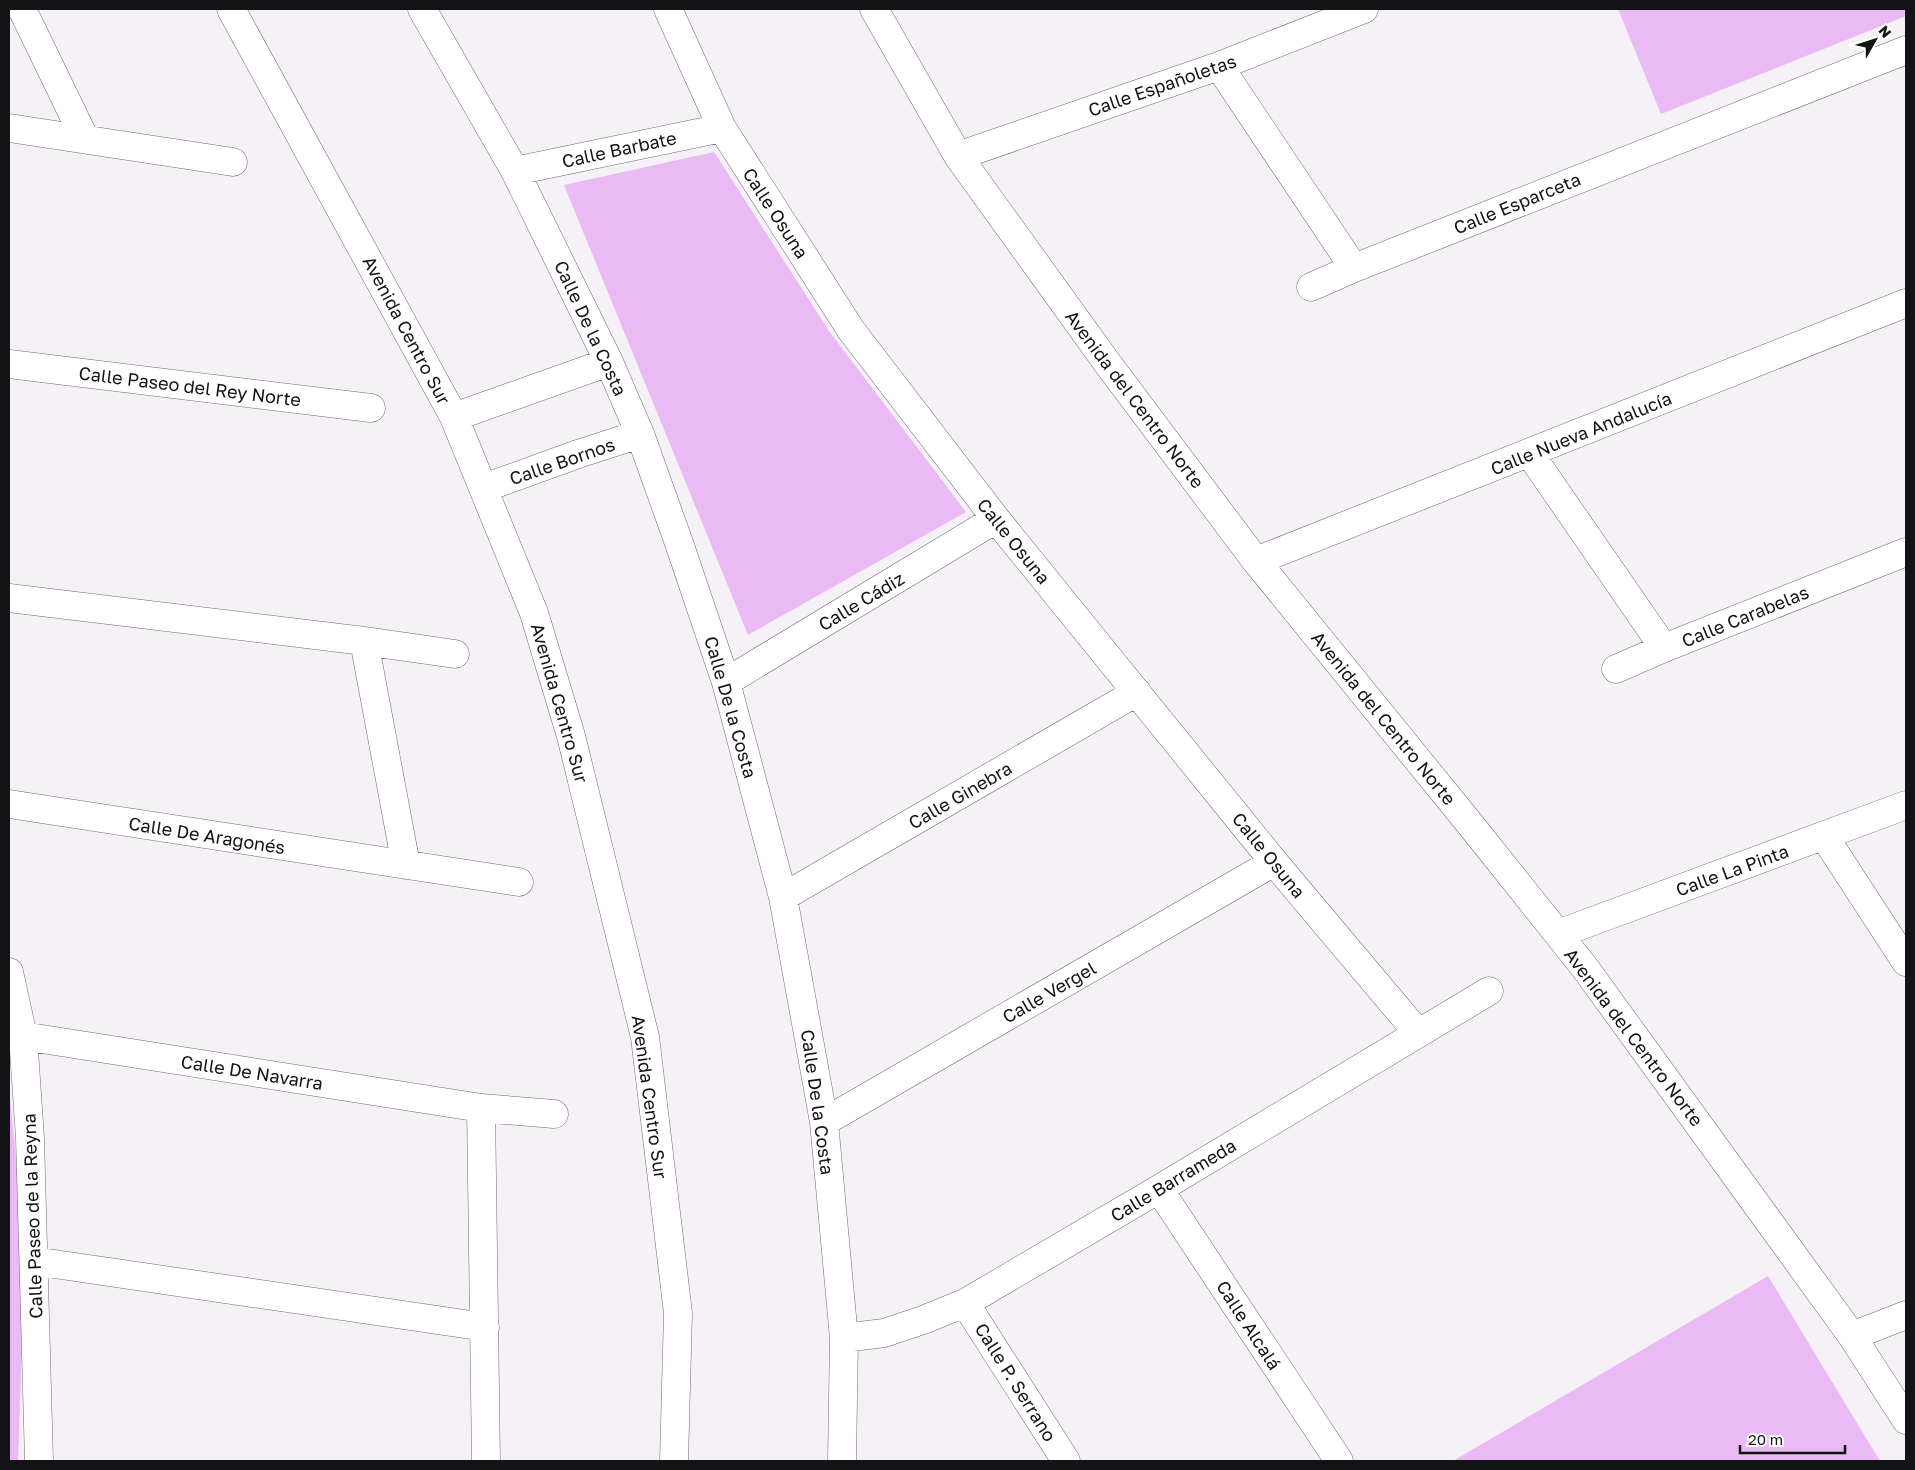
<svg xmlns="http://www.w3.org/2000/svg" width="1915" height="1470" viewBox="0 0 1915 1470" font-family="'Golos Text',sans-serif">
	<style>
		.green { fill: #eabaf5 }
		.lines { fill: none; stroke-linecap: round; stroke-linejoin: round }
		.minor-casing { stroke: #6f6c70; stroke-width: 29 }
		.minor { stroke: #fff; stroke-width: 28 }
		.labels { text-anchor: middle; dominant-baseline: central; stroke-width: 4; stroke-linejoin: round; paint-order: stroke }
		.street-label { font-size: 18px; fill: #131214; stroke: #fff }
	</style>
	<rect width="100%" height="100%" fill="#f5f1f6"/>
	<path class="green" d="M1618 9H1906V16L1661 114Z
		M714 152 829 331 966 512 748 635 564 185Z
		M9 1087 25 1253 18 1461H9Z
		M1768 1276 1880 1461H1453Z"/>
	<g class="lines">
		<g class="minor-casing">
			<path id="minor" d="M22 9 85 139
				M231 9 454 417 534 613 571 736 645 1037 678 1313 674 1461
				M422 9 515 171 609 362 640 434 679 543 726 682 783 897 824 1122 844 1338 842 1461
				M668 9 722 128 851 330 996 519 1274 862 1418 1033
				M874 9 958 156 1108 364 1256 561 1474 829 1585 968 1852 1336 1906 1420
				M1219 66 1354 268
				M9 128 233 162
				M958 156 1219 66 1364 9
				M515 171 722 128
				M1311 287 1354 268 1906 50
				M9 364 371 408
				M454 417 609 362
				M1530 454 1664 648
				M484 488 578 454 640 434
				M1256 561 1906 303
				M9 598 364 641 455 654
				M364 641 406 865
				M1616 669 1664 648 1906 552
				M726 682 996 519
				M9 804 519 882
				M1824 836 1906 962
				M783 897 1137 692
				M1558 934 1906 805
				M9 972 23 1036 30 1138 39 1461
				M23 1036 481 1108 554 1114
				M481 1108 486 1461
				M824 1122 1274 862
				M1159 1189 1339 1461
				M34 1261 485 1327
				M965 1303 1066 1461
				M1852 1336 1906 1315
				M844 1338 884 1333 923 1320 965 1303 1159 1189 1489 991"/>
		</g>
		<use href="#minor" class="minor"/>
	</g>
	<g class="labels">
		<g class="street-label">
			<text transform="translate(1162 85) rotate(-19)">Calle Españoletas</text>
			<text transform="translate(619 149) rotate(-12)">Calle Barbate</text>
			<text transform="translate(1517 203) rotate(-22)">Calle Esparceta</text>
			<text transform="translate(776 213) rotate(57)">Calle Osuna</text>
			<text transform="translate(591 328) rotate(65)">Calle De la Costa</text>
			<text transform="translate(407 330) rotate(62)">Avenida Centro Sur</text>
			<text transform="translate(190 386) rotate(7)">Calle Paseo del Rey Norte</text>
			<text transform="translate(1135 399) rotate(53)">Avenida del Centro Norte</text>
			<text transform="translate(1581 433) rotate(-22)">Calle Nueva Andalucía</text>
			<text transform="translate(562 461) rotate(-19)">Calle Bornos</text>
			<text transform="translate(1014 541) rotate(51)">Calle Osuna</text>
			<text transform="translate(861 601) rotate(-31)">Calle Cádiz</text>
			<text transform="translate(1745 616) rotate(-22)">Calle Carabelas</text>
			<text transform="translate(560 703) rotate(74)">Avenida Centro Sur</text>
			<text transform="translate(731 707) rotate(74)">Calle De la Costa</text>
			<text transform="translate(1384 718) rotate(51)">Avenida del Centro Norte</text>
			<text transform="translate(960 795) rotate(-30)">Calle Ginebra</text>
			<text transform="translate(207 835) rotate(9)">Calle De Aragonés</text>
			<text transform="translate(1269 855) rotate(51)">Calle Osuna</text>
			<text transform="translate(1732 870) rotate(-20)">Calle La Pinta</text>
			<text transform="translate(1049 992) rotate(-30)">Calle Vergel</text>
			<text transform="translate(1634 1037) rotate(53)">Avenida del Centro Norte</text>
			<text transform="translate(252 1072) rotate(9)">Calle De Navarra</text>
			<text transform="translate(650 1097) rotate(82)">Avenida Centro Sur</text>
			<text transform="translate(818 1102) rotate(82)">Calle De la Costa</text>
			<text transform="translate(1173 1180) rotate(-31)">Calle Barrameda</text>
			<text transform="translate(32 1216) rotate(-92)">Calle Paseo de la Reyna</text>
			<text transform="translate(1249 1325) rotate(57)">Calle Alcalá</text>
			<text transform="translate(1016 1382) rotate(58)">Calle P. Serrano</text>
		</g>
	</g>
	<rect width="1915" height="1470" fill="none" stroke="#131214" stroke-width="20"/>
	<g transform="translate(1875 40) rotate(51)" stroke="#ffffff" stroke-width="4" paint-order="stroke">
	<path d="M0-4L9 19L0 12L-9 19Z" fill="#131214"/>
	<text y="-8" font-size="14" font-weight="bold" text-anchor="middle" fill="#131214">N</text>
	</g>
	<path d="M1740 1445v8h105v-8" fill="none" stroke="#131214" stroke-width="2.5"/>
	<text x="1748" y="1445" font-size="15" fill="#131214" stroke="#ffffff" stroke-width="4" paint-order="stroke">20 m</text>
</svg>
